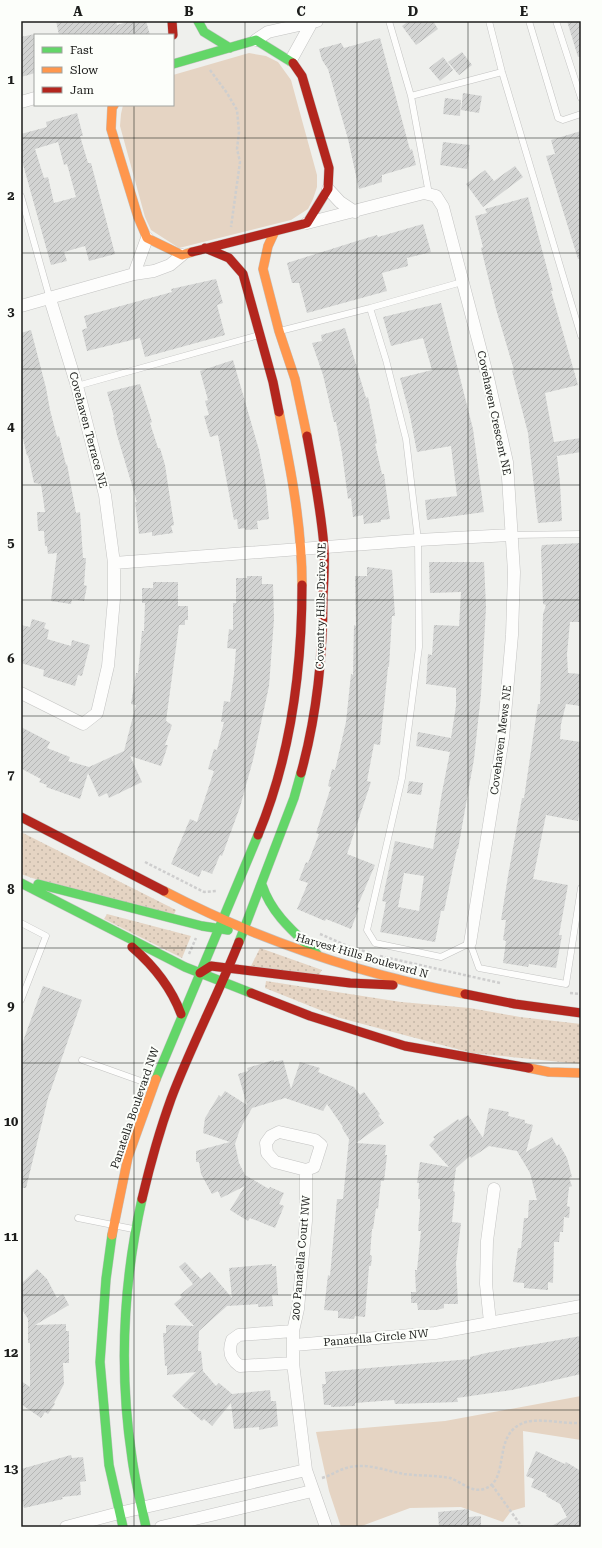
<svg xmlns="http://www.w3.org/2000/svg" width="602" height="1548" viewBox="0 0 602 1548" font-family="'Roboto Serif',serif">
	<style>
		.grass { fill: url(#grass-dots) }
		.park { fill: #e5d4c3 }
		.building { fill: url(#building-hatch); fill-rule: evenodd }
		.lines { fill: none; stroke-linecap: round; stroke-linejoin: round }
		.lane-casing { stroke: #c3c3c2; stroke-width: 7 }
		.street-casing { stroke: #c3c3c2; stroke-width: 13 }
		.fast-casing { stroke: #c3c3c2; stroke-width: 10 }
		.slow-casing { stroke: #c3c3c2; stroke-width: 10 }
		.jam-casing { stroke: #c3c3c2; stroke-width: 10 }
		.path { stroke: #cecece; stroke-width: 2.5; stroke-dasharray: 3 2; stroke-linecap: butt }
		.lane { stroke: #fdfdfc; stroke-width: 6 }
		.street { stroke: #fdfdfc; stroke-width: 12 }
		.fast { stroke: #63d668; stroke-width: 9 }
		.slow { stroke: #ff974d; stroke-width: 9 }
		.jam { stroke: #b3261e; stroke-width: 9 }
		.grid { fill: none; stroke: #1c1d1b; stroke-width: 1; stroke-opacity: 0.55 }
		.labels { text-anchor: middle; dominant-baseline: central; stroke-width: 4; stroke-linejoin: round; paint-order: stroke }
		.street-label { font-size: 11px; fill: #1c1d1b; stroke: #fcfefa }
		.neatline { fill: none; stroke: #1c1d1b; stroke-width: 1.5 }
		.grid-label { font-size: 13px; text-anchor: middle; font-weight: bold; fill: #1c1d1b }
	</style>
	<defs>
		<pattern id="grass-dots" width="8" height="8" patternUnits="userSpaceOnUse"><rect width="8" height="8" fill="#e5d4c3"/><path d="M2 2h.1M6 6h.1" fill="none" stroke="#c4b6a7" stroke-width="1.8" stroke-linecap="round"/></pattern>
		<pattern id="building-hatch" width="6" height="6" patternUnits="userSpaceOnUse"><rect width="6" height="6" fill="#d3d4d3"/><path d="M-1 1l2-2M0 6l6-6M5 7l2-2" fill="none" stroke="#b5b6b5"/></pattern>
	</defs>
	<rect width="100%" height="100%" fill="#eff0ed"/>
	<path class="grass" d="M21 832 176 910 173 916 32 878 21 874Z
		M107 914 191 936 182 958 104 919Z
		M260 948 322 970 318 976 251 966Z
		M266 981 401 1002 470 1008 520 1017 581 1024V1064L472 1053 340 1018 265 988Z"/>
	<path class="park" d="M249 53 266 56 278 62 291 80 317 175V187L313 199 308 209 291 220 179 248 151 230 145 217 120 126 121 114 123 105H173V75Z
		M581 1396V1440L523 1431 525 1507 511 1511 503 1522 461 1507 410 1508 359 1527H341L329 1491 316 1432 445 1421Z"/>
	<path class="building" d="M56 21H116L117 25 131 21H146L150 35H59Z
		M409 21H433L438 29 416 45 402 26Z
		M567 21H581V56L578 57Z
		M35 34V73L21 77V37Z
		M380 38 410 150 412 149 416 165 382 175V182L359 189 348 139 328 69 322 60 319 49 341 43 344 48Z
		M462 52 472 65 459 75 448 62Z
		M443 57 453 70 440 81 429 68Z
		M463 93 482 96 479 113 461 110Z
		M445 98 461 100 460 116 443 114Z
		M77 113 83 136H80L88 163H91L115 254 89 261 85 246 64 252 67 261 51 265 21 157V134L47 127 46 122ZM58 142 64 165 67 164 76 197 54 203 48 177 44 178 35 149Z
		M581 131V259H578L546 156 555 154 551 140Z
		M443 142 470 145 467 169 440 165Z
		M515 166 523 177 483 207 466 184 485 170 494 181Z
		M528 197 553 291H551L578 385 545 393 554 442 581 438V452L557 456 560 483 562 521 538 523 528 433 512 371 514 370 496 309 481 248 483 247 475 216 487 213 485 209Z
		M423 224 431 252 407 258 408 266 382 273 387 291 307 313 299 283H292L287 263 357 241 377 235 378 237Z
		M216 279 223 303 217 305 225 335 145 357 140 338 87 351 82 330 87 328 84 316 172 292 171 289Z
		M441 303 473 429 484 512 427 520 425 500 457 496 451 446 417 452 410 416 400 378 432 370 423 338 391 346 383 317Z
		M345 328 366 398 368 397 377 443 375 444 382 474H384L390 519 381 520V522L364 524 363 515 353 517 351 498 348 499 342 453 336 422H334L323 375 312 343 322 341 321 335Z
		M31 330 46 388 50 410 57 437 59 436 66 465 67 464 76 513 80 512 83 558H86L84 585 87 586 84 601 72 599 71 604 51 601 57 553 48 554 47 546H45L44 531H38L37 512H45L41 484 34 483 28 455 27 456 23 438 21 439V333Z
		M233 360 259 450 266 487 269 519 257 521 258 529 245 530V528L238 529 237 519 234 520 218 435 210 437 204 416 209 415 205 401 208 400 200 371Z
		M140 384 152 422 150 423 158 448H160L165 465 174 525 171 526 173 533 152 536V532L139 534 135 502H137L117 435 113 417H114L107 392Z
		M581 543V622H570L567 654 568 673 581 674V706L566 704 561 724 560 739 581 742V804L578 821 546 815 533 879 568 885 559 935H562L556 968 529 964 528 967 503 963 506 941 503 940 506 920H501L508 876 522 798H524L538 704H540L543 614 546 605 543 604 541 549 542 545Z
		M429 562H484L486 607 481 694 474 759 458 849H457L444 911H441L435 942 380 932 386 902 382 901 395 841 433 849 442 792 450 752 416 746 418 732 451 738 456 706V688L426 684 428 654 432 655 434 625 459 626 461 592 430 593ZM404 873 424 876 419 911 398 907Z
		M367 567 392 570 395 616H392L389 667H388L380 745 374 744 367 781 371 782 347 854 375 865 357 907 359 908 351 929 326 919 325 921 297 909 308 883 299 880 306 862 308 863 319 834 316 833 331 787 328 786 332 769 335 770 346 722 351 674 353 675 354 625 356 626 355 576H367Z
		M247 576H262V584H273L274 619 269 686 253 760 240 807 222 856 220 855 212 874 202 870 199 877 171 864 190 819 197 822 214 771 208 769 214 749 217 750 224 722H221L224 701 230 702 234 674 236 649 227 648 229 629 233 630V603H236V578H247Z
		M153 582H178V606H188V620H185V625H179L166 721 172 725 165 745H168L161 766 130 756 142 782 109 798 107 793 99 797 88 773 80 799 46 787 47 785 39 782 41 779 22 769 21 727 50 742 47 748 70 757 68 761 89 767 124 751 136 705 131 704 136 673H138L142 631H144L145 603H142V588H153Z
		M32 619 46 623 44 628 49 630 47 639 71 646 72 640 90 645 82 676 78 675 75 686 43 676 44 670 21 663V625L30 627Z
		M409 781 423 783 421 795 407 793Z
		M43 986 82 1000 48 1098 26 1188H21V1047Z
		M274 1060V1062L283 1060 291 1089 300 1062 320 1068 318 1072 354 1087 360 1095 364 1092 380 1114 378 1115 384 1123 356 1143 386 1145 385 1155H387L384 1181H381L378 1209 376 1208 373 1229H372L370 1255 372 1256 371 1266H369L365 1317 355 1316 354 1319 338 1318V1311L324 1310 328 1275 330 1276 337 1199H343L349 1139 342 1128 343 1127 327 1104 323 1111 285 1098 252 1108 240 1129 235 1144 239 1163 245 1175 269 1189 270 1187 284 1193 279 1204 284 1206 275 1228 250 1218 248 1221 230 1210 245 1186 221 1198 218 1191 212 1194 201 1174 199 1162H196V1151L230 1142 203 1133 205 1118 219 1095 221 1097 225 1091 247 1105 238 1074 248 1071 247 1068Z
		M489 1108 509 1112 508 1116 525 1120V1123L533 1125 526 1152 552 1137 557 1146 559 1144 567 1158 572 1177 569 1178 572 1186 569 1187 567 1206 570 1207 569 1218 564 1217 563 1232H560L559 1242H554L553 1283 548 1282V1290L524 1288V1283L513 1282 518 1248H521L524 1218H528L529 1200H537L530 1173 517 1151 489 1146 471 1158 470 1156 456 1168 453 1191 455 1192 452 1222 461 1223 456 1263 458 1304H444V1308L437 1310H418L417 1303H411V1292H416L415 1270H417L421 1231H418L420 1209V1199H418L419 1183H417L420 1162 449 1167 429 1145 435 1139 433 1137 458 1119 459 1121 468 1115 483 1138Z
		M185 1262 201 1279 210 1272 232 1298 229 1268 272 1264V1266H276L278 1295H272L273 1306 258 1307V1304L227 1306 199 1331 198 1351H201L203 1371 216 1386 219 1383 232 1394 270 1390 271 1401H276L278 1426 259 1430V1427L234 1429 231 1403 212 1426 204 1419 202 1421 187 1408 186 1409 172 1396 196 1372 167 1375V1366H165L163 1333H166V1325L194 1326 174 1304 182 1297 180 1295 193 1284 179 1267Z
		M37 1269 47 1279 57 1298 63 1294 69 1305 35 1325 66 1324V1331H69V1363H63L64 1384 54 1403 55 1404 48 1414 45 1412 41 1418 21 1404V1381L30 1387V1343H28V1319L21 1308V1284Z
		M581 1336V1374L512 1390 457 1398 458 1402 395 1404 394 1400 355 1403V1406L331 1407V1405H324L322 1384H326L325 1372 470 1359V1357L486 1353Z
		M536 1451 565 1464 566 1462 581 1471V1527H550L567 1517 560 1504 546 1496 547 1494 531 1487 534 1479 526 1476Z
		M71 1455 72 1458 83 1457 86 1481 80 1482 81 1495 62 1497 63 1499 24 1508 21 1496V1469Z
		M469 1509V1517L481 1516V1527H439L438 1512Z"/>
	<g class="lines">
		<g class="lane-casing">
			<path id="lane" d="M389 21 411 96 429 194
				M489 21 502 72 581 336
				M529 21 558 118 563 120 581 114
				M556 21 581 98
				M411 96 502 72
				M21 196 50 299
				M370 308 386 360 406 439 418 540 419 647 402 778 367 930 375 943 441 957 470 943 479 968 566 984 581 888
				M280 331 370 308 462 282
				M77 386 259 335
				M512 535 581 534
				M21 923 46 936 21 1000
				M82 1060 152 1085
				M78 1218 133 1229"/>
		</g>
		<g class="street-casing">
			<path id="street" d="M256 40 268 32 317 21
				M291 60 312 22
				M21 102 35 98
				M328 189 340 202 355 212
				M307 223 424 193 436 196 443 207 488 378 507 462 514 572 512 635 503 738 470 943
				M134 274 147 238
				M21 306 134 274 154 271 170 265 182 255
				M114 563 418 540 512 535
				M21 693 83 724 97 713 108 666 114 599V563L105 495 77 386 50 299
				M279 1132 315 1140 321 1145 314 1167 306 1170 275 1162 267 1153 266 1143 271 1136Z
				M306 1170V1221L298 1309 293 1331V1363L306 1470 326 1527
				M490 1322 486 1284 487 1241 494 1189
				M294 1345 435 1333 581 1306
				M293 1363 240 1366C230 1359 228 1351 232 1340L239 1335 293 1331
				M66 1527 119 1513 306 1470
				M161 1527 312 1491"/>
		</g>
		<g class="fast-casing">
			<path id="fast" d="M198 21 204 32 230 48
				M173 64 256 40 293 63
				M21 883 185 967 251 993
				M38 884 202 926 228 930
				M262 885C272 915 295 933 317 954
				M239 942 294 798 301 773
				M156 1079 258 835
				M142 1199C123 1284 119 1372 132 1458 135 1481 141 1504 146 1527
				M112 1235 106 1279 100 1362 109 1465 123 1527"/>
		</g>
		<g class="slow-casing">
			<path id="slow" d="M114 105 112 108 111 129 138 217 147 238 182 255 192 252
				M274 233 268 246 263 269 279 331 295 379 307 436
				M279 412C291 470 302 526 302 585
				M164 891C258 940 360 974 465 994
				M529 1068 549 1072 581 1073
				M112 1235 128 1157 156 1079"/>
		</g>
		<g class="jam-casing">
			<path id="jam" d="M172 21 173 35
				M205 248 229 258 243 274 273 382 279 412
				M192 252 307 223 328 189 329 168 302 76 293 63
				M301 773C317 715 323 656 323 596 324 580 325 563 324 547 321 510 314 473 307 436
				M21 817 164 891
				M258 835C291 756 302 670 302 585
				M132 947C154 966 171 987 181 1014
				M200 973 211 966 350 983 393 985
				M251 993 310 1016 405 1046 529 1068
				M465 994 515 1004 581 1013
				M142 1199C150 1165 159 1132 171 1099 191 1046 218 995 239 942"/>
		</g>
		<path class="path" d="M210 70 227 93 237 110 239 132 237 149 240 162 231 227
			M145 862 204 892 216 891
			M320 934 352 948 371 953
			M189 954 196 938
			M380 956 500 983
			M570 993 581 994
			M322 1478C332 1475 340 1469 350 1467 367 1463 387 1471 404 1474 419 1476 435 1475 450 1478 460 1481 471 1493 484 1489 512 1480 490 1433 526 1422 542 1418 564 1424 581 1423
			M492 1485 522 1527"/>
		<use href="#lane" class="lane"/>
		<use href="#street" class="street"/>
		<use href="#fast" class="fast"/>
		<use href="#slow" class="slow"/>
		<use href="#jam" class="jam"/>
	</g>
	<path class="grid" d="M134 21V35M245 21V1527M357 21V1527M468 21V1527M134 105V1527M21 138H581M21 253H581M21 369H581M21 485H581M21 600H581M21 716H581M21 832H581M21 948H581M21 1063H581M21 1179H581M21 1295H581M21 1410H581"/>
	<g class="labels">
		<g class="street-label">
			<text transform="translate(494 413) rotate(78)">Covehaven Crescent NE</text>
			<text transform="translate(88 430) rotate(75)">Covehaven Terrace NE</text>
			<text transform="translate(321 606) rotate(-89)">Coventry Hills Drive NE</text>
			<text transform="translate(501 740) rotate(-83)">Covehaven Mews NE</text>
			<text transform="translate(362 956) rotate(16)">Harvest Hills Boulevard N</text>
			<text transform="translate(135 1108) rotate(-71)">Panatella Boulevard NW</text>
			<text transform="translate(301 1258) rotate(-85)">200 Panatella Court NW</text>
			<text transform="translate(376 1338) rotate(-5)">Panatella Circle NW</text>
		</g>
	</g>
	<rect width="602" height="1548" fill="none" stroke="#fcfefa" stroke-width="44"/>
	<rect x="34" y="34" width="140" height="72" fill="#fcfefa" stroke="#a2a4a1"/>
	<rect x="42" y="47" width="20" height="6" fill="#63d668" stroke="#a2a4a1"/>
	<text x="70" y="54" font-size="12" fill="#1c1d1b">Fast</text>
	<rect x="42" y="67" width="20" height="6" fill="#ff974d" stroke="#a2a4a1"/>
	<text x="70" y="74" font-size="12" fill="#1c1d1b">Slow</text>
	<rect x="42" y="87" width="20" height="6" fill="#b3261e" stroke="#a2a4a1"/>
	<text x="70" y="94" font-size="12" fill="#1c1d1b">Jam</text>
	<rect x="22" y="22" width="558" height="1504" class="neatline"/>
	<g class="grid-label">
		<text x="78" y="16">A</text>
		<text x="189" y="16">B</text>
		<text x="301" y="16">C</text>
		<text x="413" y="16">D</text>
		<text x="524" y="16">E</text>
		<text x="11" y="84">1</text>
		<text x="11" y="200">2</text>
		<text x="11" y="316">3</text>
		<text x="11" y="431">4</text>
		<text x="11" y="547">5</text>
		<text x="11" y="663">6</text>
		<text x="11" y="779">7</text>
		<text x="11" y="894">8</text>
		<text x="11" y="1010">9</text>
		<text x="11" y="1126">10</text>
		<text x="11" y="1241">11</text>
		<text x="11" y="1357">12</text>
		<text x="11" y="1473">13</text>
	</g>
</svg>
